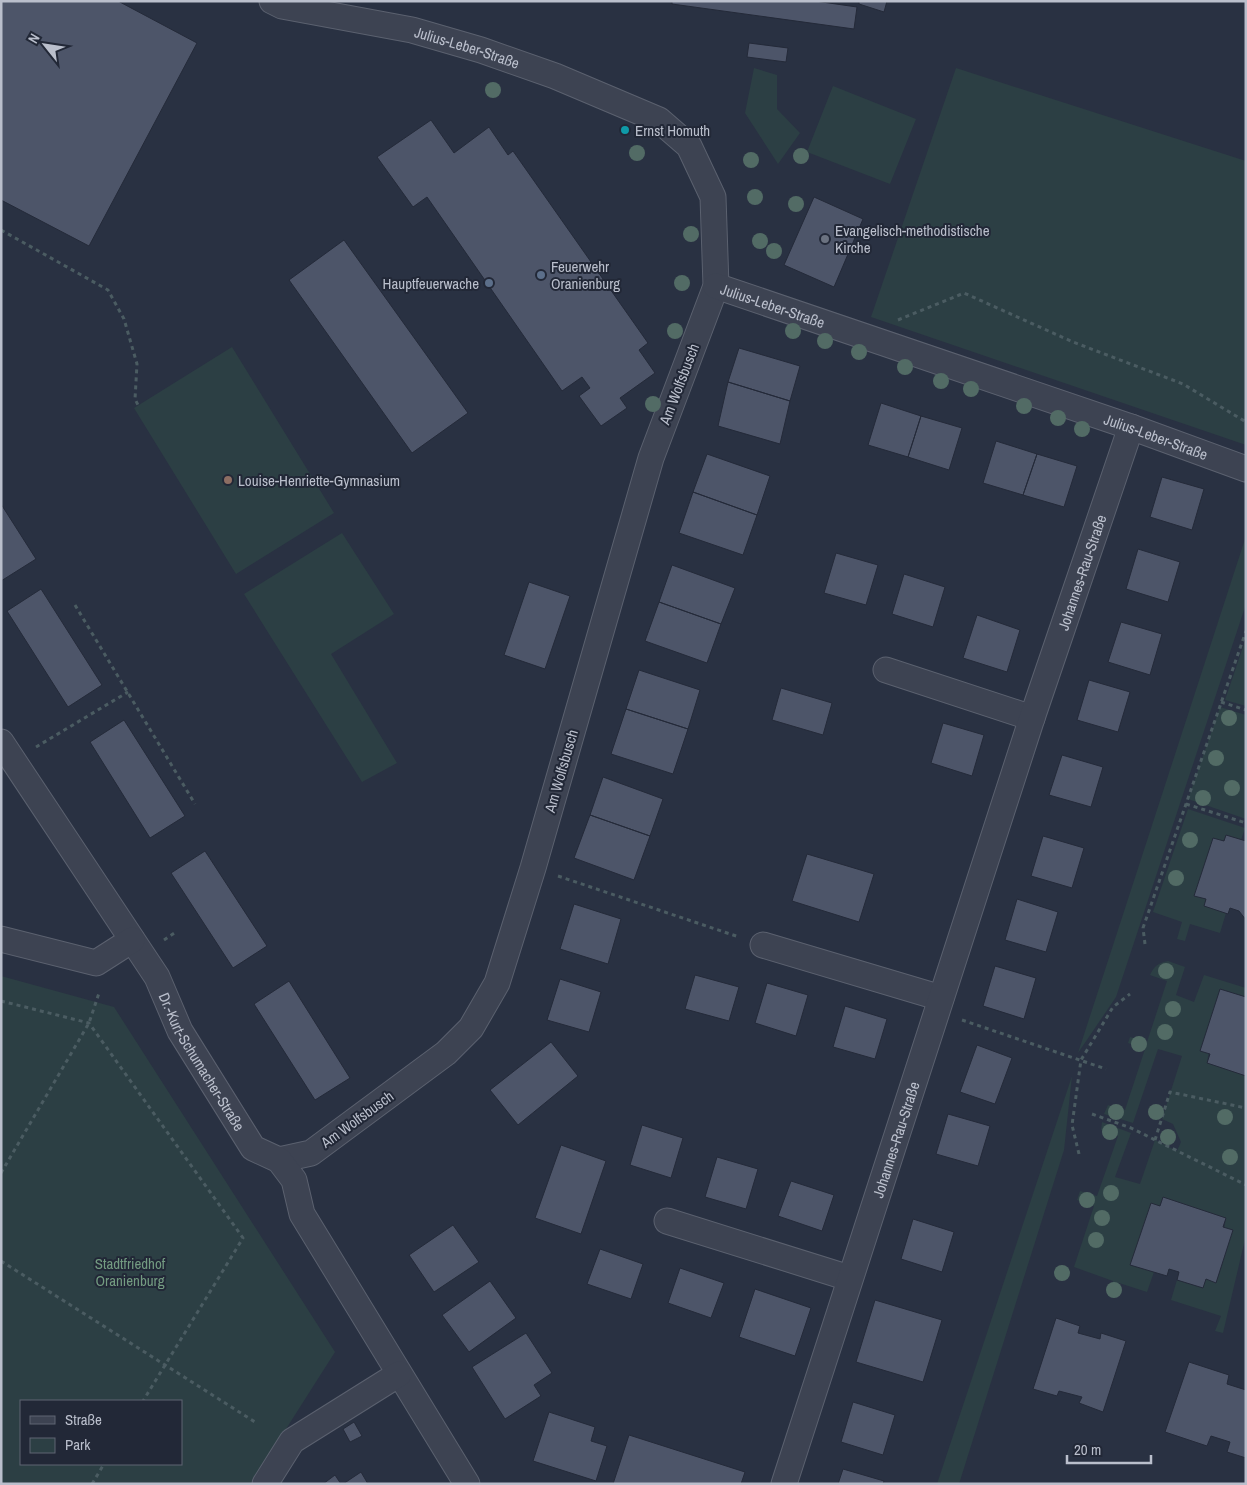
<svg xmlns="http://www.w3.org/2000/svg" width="1247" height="1485" viewBox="0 0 1247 1485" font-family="'Archivo Narrow',sans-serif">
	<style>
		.green { fill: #2c3f44; fill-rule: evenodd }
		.building { fill: #4d5569; stroke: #242a39 }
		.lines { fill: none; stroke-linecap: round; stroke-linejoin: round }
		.minor-casing { stroke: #5b616f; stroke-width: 27 }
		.path { stroke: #4b5c62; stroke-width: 3; stroke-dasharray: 4 4; stroke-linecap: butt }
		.minor { stroke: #3d4352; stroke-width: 25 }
		.tree { fill: #526b65 }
		.culture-dot { fill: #0f9aa8; stroke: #222837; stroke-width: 2 }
		.worship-dot { fill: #6b7280; stroke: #222837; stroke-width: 2 }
		.service-dot { fill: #5c6f8a; stroke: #222837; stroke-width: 2 }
		.education-dot { fill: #8d6e63; stroke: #222837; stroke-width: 2 }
		.labels { text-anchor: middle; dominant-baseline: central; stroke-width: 4; stroke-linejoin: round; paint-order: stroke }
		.street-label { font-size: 15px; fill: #babfcc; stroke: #222837 }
		.poi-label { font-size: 15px; fill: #babfcc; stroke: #222837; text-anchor: start }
		.park-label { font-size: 15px; fill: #739b81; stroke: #222837 }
	</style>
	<rect width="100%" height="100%" fill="#293142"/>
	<path class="green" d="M754 68 777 75V109L800 133 778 164 745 113Z
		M956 68 1246 161V445L871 317Z
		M833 86 916 119 890 184 807 152Z
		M232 347 334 513 236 574 134 408Z
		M342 533 394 614 331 654 397 763 362 782 244 594Z
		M1246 536V604L1116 997 1078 1053Z
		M1246 638V706L1225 700Z
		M1220 707 1246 715V819L1188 799Z
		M1188 809 1245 828 1241 840 1226 835 1195 896 1206 899 1204 906 1226 913 1220 933 1190 924 1185 941 1177 939 1182 922 1153 912Z
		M1168 961 1185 967 1176 995 1194 1002 1204 975 1246 988V997L1220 989 1207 1062 1246 1076V1235L1223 1333 1215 1331 1221 1316 1171 1300 1177 1280 1203 1288 1206 1279 1215 1282 1226 1218 1163 1198 1131 1265 1154 1272 1147 1292 1119 1283 1114 1298 1108 1296 1113 1281 1074 1267 1094 1206 1077 1200 1080 1191 1097 1196 1118 1136 1101 1130 1102 1122 1131 1133 1115 1177 1140 1184 1155 1140 1177 1151 1181 1142 1173 1124 1162 1119 1182 1056 1158 1049 1133 1123 1104 1114 1108 1105 1125 1110 1145 1049 1128 1043 1130 1037 1147 1042 1167 981 1150 975C1154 966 1158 963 1168 961Z
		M1 976 114 1007 335 1352 251 1484H1ZM21 1401H181V1464H21Z
		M1072 1076 1064 1150 959 1484H937Z"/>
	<path class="building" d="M1 1H118L197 43 89 246 1 200Z
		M672 1H815L857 7 854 29 672 4Z
		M859 1H887L884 12 859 4Z
		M749 43 788 48 786 62 747 57Z
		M431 120 454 153 489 127 508 155 513 151 648 343 639 350 655 373 620 398 627 408 601 426 579 396 590 388 582 377 562 391 427 197 413 207 377 157Z
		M814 197 863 219 834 287 784 265Z
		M344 240 468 413 412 453 289 280Z
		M739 348 800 366 790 401 728 382Z
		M728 382 790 401 780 444 718 426Z
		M881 403 921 416 908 457 868 445Z
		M921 416 962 428 949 470 908 457Z
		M996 441 1037 454 1023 495 983 483Z
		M707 454 770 476 757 515 693 492Z
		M1037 454 1077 466 1064 507 1023 495Z
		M1162 477 1204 489 1192 530 1150 517Z
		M693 492 757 515 743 555 679 533Z
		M1 504 36 559 1 581Z
		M1138 549 1180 562 1168 602 1126 589Z
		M836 553 878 565 866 605 824 593Z
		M672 565 735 588 721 624 659 602Z
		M904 574 945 587 933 627 892 614Z
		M529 582 570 596 545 669 504 655Z
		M41 589 102 685 68 707 7 611Z
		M659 602 721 624 707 663 645 641Z
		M977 615 1020 630 1007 672 963 658Z
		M1121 622 1162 634 1150 675 1108 662Z
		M639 670 700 690 688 729 626 709Z
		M1089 680 1130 692 1118 732 1077 720Z
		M781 688 832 703 823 735 772 720Z
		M626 709 688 729 673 774 611 754Z
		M124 720 185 816 150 838 90 742Z
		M943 723 984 735 972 776 931 763Z
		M1062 755 1103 767 1091 807 1049 795Z
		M603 777 663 799 650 836 590 815Z
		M590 815 650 836 634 880 574 858Z
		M1226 835 1246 841V920L1239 911 1230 908 1228 914 1204 906 1206 899 1194 896 1213 838 1224 841Z
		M1043 836 1084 848 1072 888 1031 876Z
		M205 851 267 946 233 968 171 873Z
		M807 854 874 874 859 922 792 901Z
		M1017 899 1058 912 1046 952 1005 940Z
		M574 904 621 919 608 964 560 949Z
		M995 966 1036 978 1024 1019 983 1006Z
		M695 975 739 987 729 1021 685 1009Z
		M560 979 601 992 589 1032 547 1020Z
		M289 981 350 1078 315 1100 254 1004Z
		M767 983 808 995 796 1036 755 1023Z
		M1220 989 1246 997V1076L1207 1063 1210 1054 1200 1051Z
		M845 1006 887 1019 875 1059 833 1047Z
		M551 1042 578 1076 518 1125 490 1090Z
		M977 1045 1012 1058 995 1104 960 1092Z
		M948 1114 990 1126 978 1166 936 1154Z
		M642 1125 683 1138 671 1178 630 1165Z
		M561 1145 606 1161 581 1234 535 1218Z
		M717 1157 758 1169 746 1209 705 1197Z
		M791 1181 834 1195 822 1231 778 1216Z
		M1163 1197 1226 1218 1223 1227 1233 1230 1216 1283 1206 1279 1203 1288 1177 1280 1179 1272 1169 1269 1167 1276 1130 1265 1151 1203 1160 1206Z
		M913 1219 954 1232 942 1272 901 1259Z
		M453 1225 479 1262 434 1292 409 1255Z
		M600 1249 643 1264 631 1299 587 1284Z
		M680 1268 724 1283 711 1318 668 1303Z
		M490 1281 516 1318 469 1352 442 1315Z
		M755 1289 811 1308 795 1356 739 1337Z
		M875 1300 942 1320 923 1382 856 1362Z
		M1056 1318 1080 1326 1078 1333 1100 1339 1101 1333 1126 1341 1103 1412 1079 1403 1082 1397 1059 1391 1057 1396 1033 1389Z
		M526 1333 552 1373 534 1385 541 1396 505 1419 472 1367Z
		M1189 1362 1229 1375 1227 1384 1246 1390V1458L1227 1452 1230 1442 1211 1436 1207 1446 1165 1432Z
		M853 1402 895 1415 883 1455 841 1442Z
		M549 1412 595 1427 591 1441 607 1446 596 1481 533 1461Z
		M354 1422 362 1436 350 1442 343 1429Z
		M629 1435 745 1472 741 1484H613Z
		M843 1469 884 1481 883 1484H838Z
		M361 1472 368 1484H343Z
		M335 1475 341 1484H323Z"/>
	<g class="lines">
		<g class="minor-casing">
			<g id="minor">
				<path id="s1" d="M272 1 282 6 412 30 481 50 555 76 659 120 689 146 713 197 716 286 651 458 533 868 497 983 471 1028 446 1053 311 1153 279 1160"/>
				<path id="s2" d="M716 286 1131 427 1246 469"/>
				<path d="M886 670 1032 718"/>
				<path id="s3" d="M1 742 157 977 180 1031 253 1148 279 1160 294 1180 302 1214 467 1484"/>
				<path d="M1 939 96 963 132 940"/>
				<path d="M763 945 941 998"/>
				<path d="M667 1221 849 1278"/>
				<path d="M265 1484 292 1441 399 1374"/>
				<path id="s4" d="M784 1484 1032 718 1131 427"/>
			</g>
		</g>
		<path class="path" d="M1 230 108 290 124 319 137 364 135 399 138 405
			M898 320 964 293 1073 342 1183 384 1246 422
			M75 605 195 804
			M1221 702 1246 710
			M36 747 128 692
			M1186 804 1246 823
			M558 876 739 937
			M164 940 176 932
			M1145 944 1143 928 1246 631
			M1 1001 89 1023 243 1238 143 1401
			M962 1020 1106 1069
			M1092 1114 1131 1128 1246 1185
			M1155 1140 1170 1092 1246 1108
			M1079 1154 1072 1125 1081 1060 1113 1007 1130 994
			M1 1173 89 1023 99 993
			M1 1261 255 1422
			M92 1484 104 1464"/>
		<use href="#minor" class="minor"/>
	</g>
	<g class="tree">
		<circle cx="493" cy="90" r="8"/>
		<circle cx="637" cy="153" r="8"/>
		<circle cx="801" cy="156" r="8"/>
		<circle cx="751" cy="160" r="8"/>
		<circle cx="755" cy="197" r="8"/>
		<circle cx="796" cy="204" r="8"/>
		<circle cx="691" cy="234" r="8"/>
		<circle cx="760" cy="241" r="8"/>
		<circle cx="774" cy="251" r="8"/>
		<circle cx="682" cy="283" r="8"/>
		<circle cx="675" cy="331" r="8"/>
		<circle cx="793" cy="331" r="8"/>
		<circle cx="825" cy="341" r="8"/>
		<circle cx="859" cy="352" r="8"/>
		<circle cx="905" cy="367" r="8"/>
		<circle cx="941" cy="381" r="8"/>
		<circle cx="971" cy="389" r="8"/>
		<circle cx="653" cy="404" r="8"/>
		<circle cx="1024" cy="406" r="8"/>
		<circle cx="1058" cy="418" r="8"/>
		<circle cx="1082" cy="429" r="8"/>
		<circle cx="1229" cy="718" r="8"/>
		<circle cx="1216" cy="758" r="8"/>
		<circle cx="1232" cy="788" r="8"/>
		<circle cx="1203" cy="798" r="8"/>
		<circle cx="1190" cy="840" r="8"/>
		<circle cx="1176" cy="878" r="8"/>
		<circle cx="1166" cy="971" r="8"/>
		<circle cx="1173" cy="1009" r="8"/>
		<circle cx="1165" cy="1032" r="8"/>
		<circle cx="1139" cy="1044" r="8"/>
		<circle cx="1116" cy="1112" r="8"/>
		<circle cx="1156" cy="1112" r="8"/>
		<circle cx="1225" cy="1117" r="8"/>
		<circle cx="1110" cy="1132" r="8"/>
		<circle cx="1168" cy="1137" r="8"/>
		<circle cx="1230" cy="1157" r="8"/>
		<circle cx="1111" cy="1193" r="8"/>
		<circle cx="1087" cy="1200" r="8"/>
		<circle cx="1102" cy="1218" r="8"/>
		<circle cx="1096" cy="1240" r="8"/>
		<circle cx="1062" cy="1273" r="8"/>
		<circle cx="1114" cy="1290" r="8"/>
	</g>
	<circle class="culture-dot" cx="625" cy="130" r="5"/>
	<circle class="worship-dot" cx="825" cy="239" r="5"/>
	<g class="service-dot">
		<circle cx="541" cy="275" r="5"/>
		<circle cx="489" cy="283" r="5"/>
	</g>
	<circle class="education-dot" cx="228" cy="480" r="5"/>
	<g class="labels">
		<g class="street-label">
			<text stroke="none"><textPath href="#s1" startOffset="201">Julius-Leber-Straße</textPath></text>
			<text stroke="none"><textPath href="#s2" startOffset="60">Julius-Leber-Straße</textPath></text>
			<text transform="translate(679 384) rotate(-69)">Am Wolfsbusch</text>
			<text stroke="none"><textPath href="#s2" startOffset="465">Julius-Leber-Straße</textPath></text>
			<text stroke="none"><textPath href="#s4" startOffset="959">Johannes-Rau-Straße</textPath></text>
			<text transform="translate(561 771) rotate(-74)">Am Wolfsbusch</text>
			<text stroke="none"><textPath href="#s3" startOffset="378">Dr.-Kurt-Schumacher-Straße</textPath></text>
			<text transform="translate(357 1119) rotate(-36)">Am Wolfsbusch</text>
			<text stroke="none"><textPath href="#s4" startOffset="362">Johannes-Rau-Straße</textPath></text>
		</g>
		<g class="poi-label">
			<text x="635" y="130">Ernst Homuth</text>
			<text x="835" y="230">Evangelisch-methodistische<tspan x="835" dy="17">Kirche</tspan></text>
			<text x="551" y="266">Feuerwehr<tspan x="551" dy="17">Oranienburg</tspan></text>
			<text x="479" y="283" text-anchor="end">Hauptfeuerwache</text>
			<text x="238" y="480">Louise-Henriette-Gymnasium</text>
		</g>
		<g class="park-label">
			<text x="130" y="1263">Stadtfriedhof<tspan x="130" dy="17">Oranienburg</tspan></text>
		</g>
	</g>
	<rect width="1247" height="1485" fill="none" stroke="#babfcc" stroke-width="5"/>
	<rect x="20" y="1400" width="162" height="65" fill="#222837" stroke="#5f6473"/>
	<rect x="30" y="1416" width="25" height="8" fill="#3d4352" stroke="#5f6473"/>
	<text x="65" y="1425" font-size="15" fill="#babfcc">Straße</text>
	<rect x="30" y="1438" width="25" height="15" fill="#2c3f44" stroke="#5f6473"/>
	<text x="65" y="1450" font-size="15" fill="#babfcc">Park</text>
	<g transform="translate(45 45) rotate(300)" stroke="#222837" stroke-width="4" paint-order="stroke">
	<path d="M0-4L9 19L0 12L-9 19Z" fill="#babfcc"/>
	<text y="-8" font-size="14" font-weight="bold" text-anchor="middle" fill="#babfcc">N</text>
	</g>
	<path d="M1067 1455v8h84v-8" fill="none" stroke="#babfcc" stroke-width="2.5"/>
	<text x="1074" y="1455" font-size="15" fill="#babfcc" stroke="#222837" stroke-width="4" paint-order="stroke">20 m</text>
</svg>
